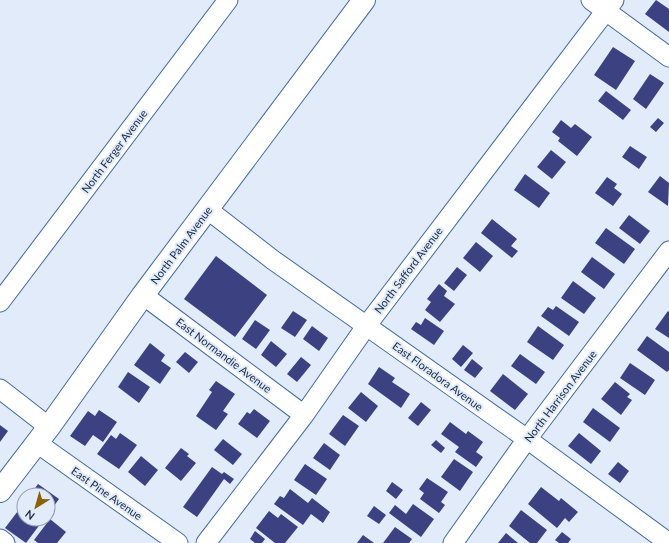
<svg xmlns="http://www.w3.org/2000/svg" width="669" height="543" viewBox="0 0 669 543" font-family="Lato,sans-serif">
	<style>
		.building { fill: #3c4182 }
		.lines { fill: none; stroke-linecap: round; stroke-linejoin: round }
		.minor-casing { stroke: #406aa7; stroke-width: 21 }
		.major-casing { stroke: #406aa7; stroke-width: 24 }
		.minor { stroke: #fff; stroke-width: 19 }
		.major { stroke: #fff; stroke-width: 22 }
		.labels { text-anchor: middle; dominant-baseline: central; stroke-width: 4; stroke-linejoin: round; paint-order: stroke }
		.street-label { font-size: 11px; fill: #192b45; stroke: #e1ebf9 }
	</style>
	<rect width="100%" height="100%" fill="#e1ebf9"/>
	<path class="building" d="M656 0 669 9V32L645 14Z
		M613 47 635 61 616 90 594 75Z
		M650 74 664 83 646 109 633 99Z
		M606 91 631 110 623 120 598 101Z
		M658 118 664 123 656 132 650 127Z
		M561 120 571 128 575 124 592 137 577 156 558 141 560 138 552 132Z
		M630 146 647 157 639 169 622 157Z
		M551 150 566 162 552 179 537 167Z
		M525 174 550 193 539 208 514 190Z
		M660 176 669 183 668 206 648 192Z
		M607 177 617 184 614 188 622 194 613 206 595 193Z
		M629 215 650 231 640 244 619 228Z
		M492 219 517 239 511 246 518 251 512 258 481 233Z
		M606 228 635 249 624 264 595 243Z
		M476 242 493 256 480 272 463 258Z
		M216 256 267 295 235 337 184 299Z
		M592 257 615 274 604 289 581 272Z
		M457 267 467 275 454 291 444 283Z
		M573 281 596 298 584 314 561 298Z
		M439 284 447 291 444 296 455 304 440 322 425 310 431 302 427 299Z
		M556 306 579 322 569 336 541 316 548 307 553 310Z
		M293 311 307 320 295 337 281 328Z
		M668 311 669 312V338L655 329Z
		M425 318 444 331 434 345 411 329 416 322 421 325Z
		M255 320 270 330 256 349 242 339Z
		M312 326 328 338 319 351 303 339Z
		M538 326 564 345 553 360 527 342Z
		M647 336 669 352V370L667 372 637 350Z
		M271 341 287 354 276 367 261 355Z
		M150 343 165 355 161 361 171 368 160 384 134 365Z
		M463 345 473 353 461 367 452 359Z
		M185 352 198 362 189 373 176 362Z
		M520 354 545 372 536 384 511 366Z
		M301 357 311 365 297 382 287 374Z
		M472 359 483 368 475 378 464 370Z
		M630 363 655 380 645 395 620 378Z
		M379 367 395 378 392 382 410 394 401 408 368 384Z
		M128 372 150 387 139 403 118 387Z
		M503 374 528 394 515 410 490 391Z
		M216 381 235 394 223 411 228 414 216 430 196 416 212 392 209 390Z
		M615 382 630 394 627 397 632 400 621 415 601 399Z
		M361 392 378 406 366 422 348 408Z
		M421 402 431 410 418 426 408 418Z
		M593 408 620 428 610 442 583 422Z
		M254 409 270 421 257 438 238 424 247 412 250 414Z
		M99 410 117 422 103 442 93 435 85 446 70 436 88 411 95 416Z
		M343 415 359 426 345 446 329 434Z
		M450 422 466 434 468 431 483 442 476 452 483 457 476 467 455 452 459 447 441 434Z
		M0 425 8 431 0 442Z
		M120 433 137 445 119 469 97 454 111 435 116 439Z
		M579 433 601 451 591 464 568 446Z
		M223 439 242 454 233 465 214 450Z
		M436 440 445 448 441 453 431 445Z
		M324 443 340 455 330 470 313 458Z
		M181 448 189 454 187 456 196 463 181 481 165 468Z
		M141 456 158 470 145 486 128 472Z
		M454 459 473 472 460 491 441 477Z
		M618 462 629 471 620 483 608 474Z
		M305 464 327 479 316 495 294 480Z
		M212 467 222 474 224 472 234 479 230 484 224 479 197 517 183 507Z
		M427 478 448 492 441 502 445 505 439 513 420 499 424 493 419 489Z
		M392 482 403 490 396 499 386 491Z
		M38 484 59 499 48 514V495H30Z
		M541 487 559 501 561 498 578 512 569 522 565 518 557 528 528 504Z
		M290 489 308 503 312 498 330 512 323 523 311 514 303 525 274 504 280 496 284 498Z
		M24 503V519H44L26 543 5 528Z
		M413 504 434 519 421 537 389 513 395 505 406 514Z
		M374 506 386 515 379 524 367 516Z
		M521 510 547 530 537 543H530L509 526Z
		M269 511 278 518 281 514 298 527 285 543H275L256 528Z
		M50 519 66 532 57 543H38L34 540Z
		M395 527 412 539 409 543H383Z
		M255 531 265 539 262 543H255L250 539Z
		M562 532 571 539 568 543H559L555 540Z
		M506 533 518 543H498Z
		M363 535 374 543H357Z"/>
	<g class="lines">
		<g class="minor-casing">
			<path id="minor" d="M591 0 669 57
				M207 209 273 260 527 439 669 543
				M143 295 304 415
				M0 302 228 0
				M0 389 49 427
				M37 443 178 543
				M0 539 5 543
				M206 543 304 415 367 325 614 0
				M453 543 527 439 669 251"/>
		</g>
		<g class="major-casing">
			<path id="major" d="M0 491 49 427 143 295 364 0"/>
		</g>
		<use href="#minor" class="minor"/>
		<use href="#major" class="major"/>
	</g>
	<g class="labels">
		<g class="street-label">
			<text transform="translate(114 151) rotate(-53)">North Ferger Avenue</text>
			<text transform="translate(181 245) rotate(-53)">North Palm Avenue</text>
			<text transform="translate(408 270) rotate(-53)">North Safford Avenue</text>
			<text transform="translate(224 355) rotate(37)">East Normandie Avenue</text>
			<text transform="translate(438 376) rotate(36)">East Floradora Avenue</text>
			<text transform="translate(560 396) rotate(-53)">North Harrison Avenue</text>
			<text transform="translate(107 493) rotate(35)">East Pine Avenue</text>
		</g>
	</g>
	<g transform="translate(36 507) rotate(217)"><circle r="19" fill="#e1ebf9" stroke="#919eb1"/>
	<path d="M0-3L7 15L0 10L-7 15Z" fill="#8c6004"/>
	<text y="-6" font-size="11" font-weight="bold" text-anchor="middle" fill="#192b45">N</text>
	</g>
</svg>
